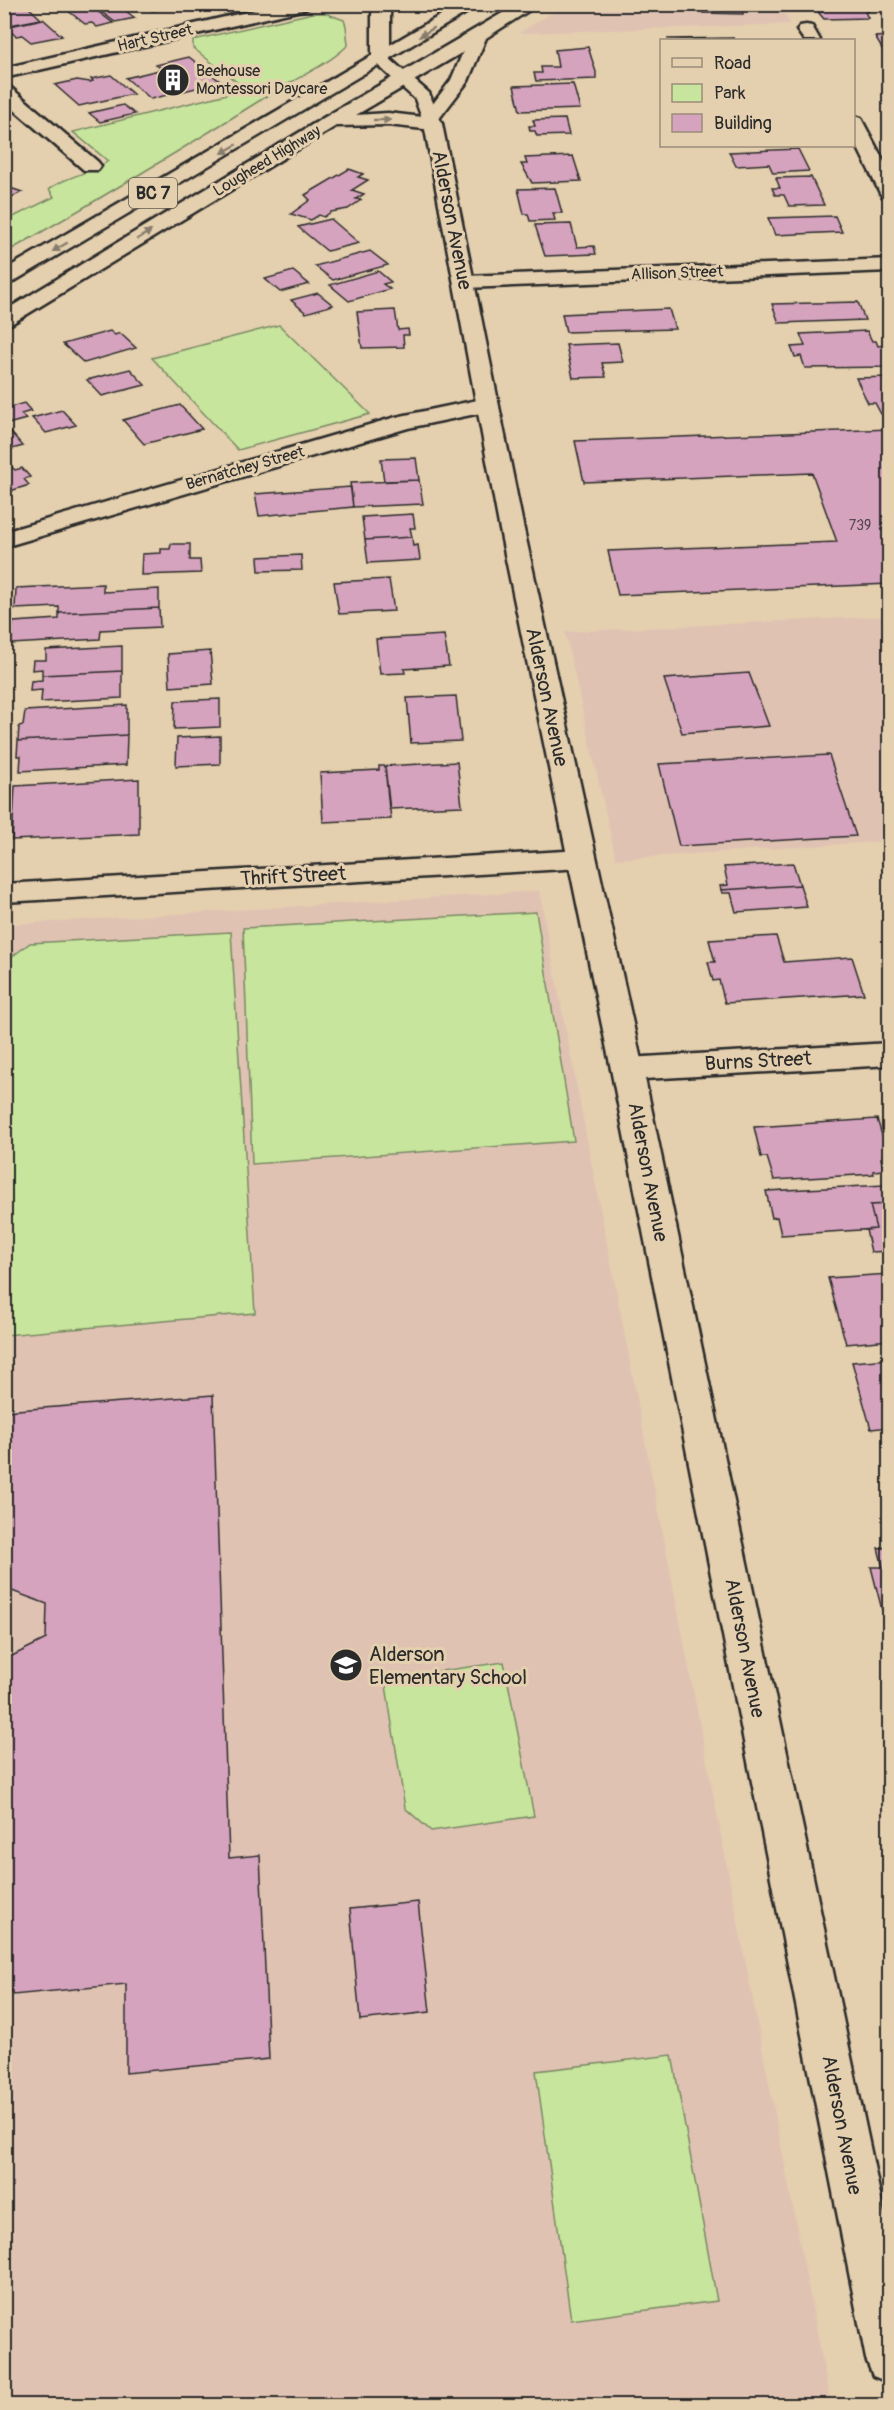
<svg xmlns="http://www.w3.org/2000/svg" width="894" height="2410" viewBox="0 0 894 2410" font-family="Pangolin,sans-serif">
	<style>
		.built { fill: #e0c2b3 }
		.green { fill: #c7e59c; stroke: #798864; stroke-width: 1.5 }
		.building { fill: #d6a3be; stroke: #2b2b2b; stroke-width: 1.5 }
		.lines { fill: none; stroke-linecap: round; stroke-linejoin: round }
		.minor-casing { stroke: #2b2b2b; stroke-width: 5 }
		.tertiary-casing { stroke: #2b2b2b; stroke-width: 5 }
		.primary-casing { stroke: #2b2b2b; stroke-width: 5 }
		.minor { fill: #e4cfae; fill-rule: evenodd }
		.tertiary { fill: #e4cfae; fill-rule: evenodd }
		.primary { fill: #e4cfae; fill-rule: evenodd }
		.oneway { fill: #887d6c }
		.labels { text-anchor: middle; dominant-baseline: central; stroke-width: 6; stroke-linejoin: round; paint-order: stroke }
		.far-number-label { font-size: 14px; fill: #564950 }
		.far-street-label { font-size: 16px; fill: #2b2b2b; stroke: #e4cfae }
		.far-poi-label { font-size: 16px; fill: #2b2b2b; stroke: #e4cfae; text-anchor: start }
		.shield { fill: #e4cfae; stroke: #625c52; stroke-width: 1.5 }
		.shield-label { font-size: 18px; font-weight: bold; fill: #2b2b2b }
		.street-label { font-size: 20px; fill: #2b2b2b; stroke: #e4cfae }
		.poi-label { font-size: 20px; fill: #2b2b2b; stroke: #e4cfae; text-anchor: start }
	</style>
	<rect width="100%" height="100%" fill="#e4cfae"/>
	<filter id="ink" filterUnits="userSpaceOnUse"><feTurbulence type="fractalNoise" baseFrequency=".0167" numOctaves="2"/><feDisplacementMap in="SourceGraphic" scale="12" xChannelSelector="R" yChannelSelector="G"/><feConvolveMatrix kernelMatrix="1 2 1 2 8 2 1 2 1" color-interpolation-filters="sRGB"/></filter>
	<g filter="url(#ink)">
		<path class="built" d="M567 4 781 5 790 24 519 33Z
			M889 616V841L616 859 565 632Z
			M539 891 831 2405H5L4 925Z"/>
		<path class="green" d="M313 13H325L344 20 346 26 348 45C327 66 292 80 267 96 181 150 93 203 5 253V221L54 197 49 189C66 176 90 174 108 161L73 132 227 94 238 83 193 48V40Z
			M279 325 370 414 238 450 152 358Z
			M536 912 574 1141 252 1164 243 928Z
			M231 932 255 1313 5 1335V962L30 943Z
			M504 1662 534 1816 431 1831 405 1808 385 1679Z
			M672 2055 717 2301 571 2320 536 2071Z"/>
		<path class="building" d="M14 4H25L41 19 10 25 4 21V7Z
			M124 4 132 10 126 11 135 18 115 22 92 5Z
			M144 4H180L181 5 152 11Z
			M703 4H742L743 14 703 13Z
			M819 4H865L869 11 865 12 868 18 824 19 818 12H823Z
			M89 5 113 23 97 27 92 23 85 24 67 10Z
			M43 19 62 36 31 42 22 35 16 36 5 27Z
			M890 36V57H887L875 37Z
			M734 38 735 40 667 39Z
			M588 47 596 72V79L536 81 534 73H542L541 67H558L555 50Z
			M189 57 221 82 151 99 126 78 163 69 156 65Z
			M111 75 133 94 79 106 55 85 77 80 90 82 93 81 91 79Z
			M573 84 580 109 520 111 514 86Z
			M123 105 135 114 100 122 89 113Z
			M565 119 569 135 537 136 535 131H530L529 126H535L533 120Z
			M798 149 809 171 773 173 769 164 736 166 729 152Z
			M573 156 581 181 532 183 521 164H527L525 158Z
			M349 169 363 174 358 177 368 180 352 190 364 194 356 199 361 200 348 209 331 212 324 217 319 215 311 220 291 214 310 200 305 195Z
			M811 177 824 205 789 206 784 195H775L772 188H780L776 178Z
			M4 186 22 192 4 201Z
			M555 188 562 213H553L555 220 530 221 528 214H524L518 189Z
			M835 216 842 232 775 235 768 218Z
			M331 219 359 243 327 251 298 227Z
			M571 224 577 247 594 246 596 254 545 256 535 225Z
			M370 251 388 265 333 280 315 266Z
			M293 271 309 284 280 292 265 279Z
			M378 271 391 282 383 284 390 289 349 301 330 285Z
			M318 293 333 305 306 313 291 300Z
			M858 302 865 320 779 323 772 304Z
			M669 309 675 329 566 332 562 314Z
			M395 310 398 330 408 329 409 335H403L404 347 362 348 357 312Z
			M110 331 115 335 120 333 136 348 84 363 63 344Z
			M867 331 872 341H876L878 346 886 345 890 353V367L805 368 801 356 795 357 791 347 805 346 800 334Z
			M618 343 623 362 602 363 606 377 573 378 566 345Z
			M130 369 145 385 102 396 87 380Z
			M890 377V414H881L875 403H868L856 378Z
			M11 399 7 402 11 407 24 403 31 411 21 414 26 419 4 425V401Z
			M180 405 202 429 144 444 123 420Z
			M62 410 76 425 46 433 32 418Z
			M7 428 23 446 4 451V429Z
			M890 429V584L618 595 608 551 837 542 812 473 584 482 575 441Z
			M416 458 419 480 384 481 381 459Z
			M4 460 15 470 22 468 30 477 24 479 29 485 4 493Z
			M419 480 423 504 353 507 350 483Z
			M351 487 353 507 259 516 255 494Z
			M413 514 415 528H410L412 537 365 540 362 517Z
			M412 537 413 546 418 545 420 560 368 563 365 540Z
			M171 544H190V560H200L201 573 141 575 142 554 161 553V549H170Z
			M301 555 302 570 259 571 258 557Z
			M389 579 394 611 339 614 334 582Z
			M103 584V592L159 589V608L59 613V607L15 609 16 588Z
			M159 608 160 627 101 630 100 639 11 644 13 622 59 619V613Z
			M444 635 449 666 404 669 405 673 380 674 376 639Z
			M122 646V671L42 675V669L32 670 33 660H46V650Z
			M210 651 213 684 170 687 168 654Z
			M122 671V698L41 702 42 690 30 691 31 681 42 680V675Z
			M749 673 769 726 682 733 664 679Z
			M456 696 461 741 411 743 407 698Z
			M220 699V727L174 729 175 701Z
			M127 705V735L18 741 19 726 23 725 25 711Z
			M127 735 126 765 20 771 21 756H17L18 741Z
			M220 736V764L176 766 177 738Z
			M829 755 856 836 679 846 659 764Z
			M457 762 462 806 389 809 385 766Z
			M379 766H385L391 819 323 822 320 773 379 770Z
			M139 779V834L12 840 15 786Z
			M793 863 800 885 721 890 720 886 728 885 724 867Z
			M800 885 807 907 736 912 731 893H722L721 890Z
			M776 936 784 962 852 957 864 994 725 1003 719 980 713 981 708 962H715L709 940Z
			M877 1119 889 1158H881L884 1170 873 1171 874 1174 774 1180 767 1157H761L754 1127Z
			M885 1185 890 1204 870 1205 876 1229 781 1235 777 1217 772 1218 766 1191Z
			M890 1204V1251L871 1252 866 1230 876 1229 870 1205Z
			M890 1274V1340L846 1344 828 1278Z
			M890 1359V1427L871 1429 852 1362Z
			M213 1395 229 1858 260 1855 269 2059 126 2073V1984L13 1995V1991L4 1992V1660L46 1639 47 1604 4 1588V1411Z
			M890 1547V1609L882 1610 871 1567H883L878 1548Z
			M890 1609V1637L882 1610Z
			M418 1902 430 2012 360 2020 350 1909Z"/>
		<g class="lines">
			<g class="minor-casing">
				<path id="minor" d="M281 4H314L306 9 4 78V68Z
					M806 25 812 26 820 40H804L797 30 800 26Z
					M4 86 10 87 98 162 101 166 98 170H84L4 101Z
					M854 116 861 118 863 122 890 173V199L883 197 880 193 854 140Z
					M890 259V271L465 288 458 286 455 282 458 278 465 276Z
					M487 398 495 400 498 405 495 410 408 428 4 547V532L396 417Z
					M582 850 592 853 596 859 592 865 582 868 4 902V884Z
					M890 1043V1065L627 1080 616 1077 611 1069 616 1061 627 1058Z"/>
			</g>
			<g class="tertiary-casing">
				<path id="tertiary" d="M375 4H392L390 14V59L429 93 442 124 523 525 643 1069 890 2242V2383L873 2376 866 2359 611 1069 499 525 424 124 415 99 372 60V14Z"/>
			</g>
			<g class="primary-casing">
				<path id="primary" d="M460 4H481L11 283 4 285V270Z
					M518 4H539L486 38 468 81 438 120 442 124 440 128 433 130 388 125 336 126 11 324 4 326V311L325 117ZM463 52 451 80 423 117 388 113 356 115Z"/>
			</g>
			<use href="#minor" class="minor"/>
			<use href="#tertiary" class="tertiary"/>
			<use href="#primary" class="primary"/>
		</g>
		<defs><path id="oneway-solid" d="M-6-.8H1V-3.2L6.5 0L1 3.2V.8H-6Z" transform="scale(1.5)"/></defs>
		<g class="oneway">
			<use href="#oneway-solid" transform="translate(427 32) rotate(149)"/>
			<use href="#oneway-solid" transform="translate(382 120)"/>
			<use href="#oneway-solid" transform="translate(229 149) rotate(150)"/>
			<use href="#oneway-solid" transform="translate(144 235) rotate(-31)"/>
			<use href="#oneway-solid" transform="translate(60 247) rotate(150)"/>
		</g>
	</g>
	<defs>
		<g id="building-disc" transform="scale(1.725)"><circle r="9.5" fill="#2b2b2b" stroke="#e4cfae"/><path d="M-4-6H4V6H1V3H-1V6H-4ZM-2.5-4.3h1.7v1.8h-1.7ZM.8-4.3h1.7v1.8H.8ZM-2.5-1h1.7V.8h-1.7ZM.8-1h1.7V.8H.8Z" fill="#fff"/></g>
		<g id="school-disc" transform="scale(1.725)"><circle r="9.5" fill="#2b2b2b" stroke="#e4cfae"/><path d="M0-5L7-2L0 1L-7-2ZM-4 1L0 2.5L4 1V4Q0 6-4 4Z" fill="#fff"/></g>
	</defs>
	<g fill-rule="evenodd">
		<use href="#building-disc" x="173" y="80"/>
		<use href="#school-disc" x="346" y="1665"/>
	</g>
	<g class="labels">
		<g class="far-number-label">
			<text x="860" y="525">739</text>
		</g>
		<g class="far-street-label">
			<text transform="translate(155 38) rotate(-13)">Hart Street</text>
			<text transform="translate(267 161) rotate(-31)">Lougheed Highway</text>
			<text transform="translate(677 273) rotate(-2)">Allison Street</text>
			<text transform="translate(245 468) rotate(-16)">Bernatchey Street</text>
		</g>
		<g class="far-poi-label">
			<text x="196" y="71">Beehouse<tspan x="196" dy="18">Montessori Daycare</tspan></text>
		</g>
		<rect class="shield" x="129" y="178" width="48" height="30" rx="4.5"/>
		<g class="shield-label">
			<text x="153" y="193">BC 7</text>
		</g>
		<g class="street-label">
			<text transform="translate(452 220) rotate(79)">Alderson Avenue</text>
			<text transform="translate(547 697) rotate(78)">Alderson Avenue</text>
			<text transform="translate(293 876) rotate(-3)">Thrift Street</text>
			<text transform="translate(758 1061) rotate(-3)">Burns Street</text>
			<text transform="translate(648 1172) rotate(79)">Alderson Avenue</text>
			<text transform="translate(745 1648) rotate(79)">Alderson Avenue</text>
			<text transform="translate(842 2125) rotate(79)">Alderson Avenue</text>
		</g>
		<g class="poi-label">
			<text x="369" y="1654">Alderson<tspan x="369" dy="23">Elementary School</tspan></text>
		</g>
	</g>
	<rect width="894" height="2410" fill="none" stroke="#e4cfae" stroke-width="24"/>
	<rect x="12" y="12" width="870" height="2386" fill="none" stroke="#2b2b2b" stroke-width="2" filter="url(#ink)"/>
	<rect x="660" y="39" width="195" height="108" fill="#e4cfae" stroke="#9a8d7a" stroke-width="1.5"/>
	<rect x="672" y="58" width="30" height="9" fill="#e4cfae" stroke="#9a8d7a" stroke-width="1.5"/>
	<text x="714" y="69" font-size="18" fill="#2b2b2b">Road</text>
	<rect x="672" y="84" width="30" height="18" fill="#c7e59c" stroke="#9a8d7a" stroke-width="1.5"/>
	<text x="714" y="99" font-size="18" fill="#2b2b2b">Park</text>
	<rect x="672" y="114" width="30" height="18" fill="#d6a3be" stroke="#9a8d7a" stroke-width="1.5"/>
	<text x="714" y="129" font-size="18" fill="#2b2b2b">Building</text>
</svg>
